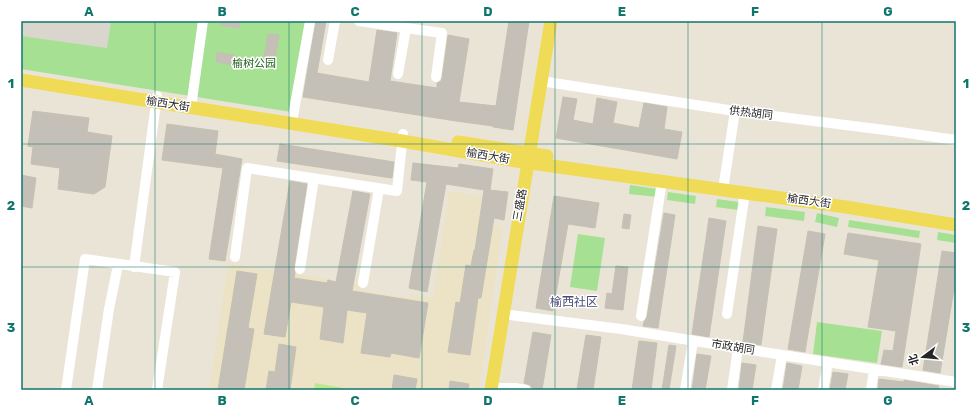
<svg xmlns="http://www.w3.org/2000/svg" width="977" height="411" viewBox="0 0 977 411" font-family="Rubik,'Noto Sans SC',sans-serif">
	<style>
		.education { fill: #ece3c6 }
		.green { fill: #a6e193 }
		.pitch { fill: #b9e98e }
		.plaza { fill: #dad6ce }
		.building { fill: #c5c0b7; stroke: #c4c0b2 }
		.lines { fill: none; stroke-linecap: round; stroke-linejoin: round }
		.minor { stroke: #fff; stroke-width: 10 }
		.major { stroke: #f0db56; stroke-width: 13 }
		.grid { fill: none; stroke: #0f766e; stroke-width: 1; stroke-opacity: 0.55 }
		.labels { text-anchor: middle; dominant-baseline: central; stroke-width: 3; stroke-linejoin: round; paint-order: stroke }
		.park-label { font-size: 11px; fill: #206119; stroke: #fff }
		.street-label { font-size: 11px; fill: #262626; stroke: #fff }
		.neighbourhood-label { font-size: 12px; fill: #484b76; stroke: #fff }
		.neatline { fill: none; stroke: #0f766e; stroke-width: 1.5 }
		.grid-label { font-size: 13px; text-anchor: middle; font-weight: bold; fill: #0f766e }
	</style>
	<rect width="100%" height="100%" fill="#eae4d7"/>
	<path class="education" d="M449 191 482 196 478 223 503 227 479 390H209L228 263 360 284 359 290 411 298 412 295 433 298Z"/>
	<path class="green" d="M21 21H306L291 112 21 69Z
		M630 185 658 189 657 197 629 194Z
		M668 192 696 196 695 204 667 200Z
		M717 199 739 202 738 210 716 207Z
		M766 207 805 212 804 221 765 216Z
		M817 213 839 218 837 227 815 222Z
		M849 220 920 231 919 238 848 227Z
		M938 232 956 235V243L937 240Z
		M578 234 605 238 597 291 570 287Z
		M817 322 882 331 877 363 813 354Z"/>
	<path class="pitch" d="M315 383 354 390H314Z"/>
	<path class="plaza" d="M21 21H111L107 48 21 36Z"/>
	<path class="building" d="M221 21H240L239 28 221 25Z
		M316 21H326L317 73 369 82 377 30 397 33 390 81 437 88V83L441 81 442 78 448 35 469 39 459 102 496 106 509 21H529L513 130 493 127V126L456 121 303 97Z
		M268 34 279 35 275 59 264 57Z
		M217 52 234 55 233 65 216 62Z
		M563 97 577 99 573 120 593 124 597 98 617 102 613 123 639 128 644 103 667 107 664 129 682 132 677 159 556 138Z
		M33 111 89 118 87 132 112 136 105 187 94 194 58 189 60 168 31 164 33 147 28 146Z
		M167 124 218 131 215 154 242 159 225 261 209 259 223 168 162 160Z
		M280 144 394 162 392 178 277 161Z
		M413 163 458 168 459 164 493 169 490 190 508 192 504 220 494 218 481 298H478L470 355 448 352 456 302 460 303 466 265 471 266 474 250H475L484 190 446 184 427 292 409 288 427 182 411 180Z
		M21 175 36 178 32 208 21 206Z
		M290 181 307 184 294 268 295 273 294 278 327 283 328 280 336 282 353 191 370 194 352 291 428 303 419 358 391 353 390 357 361 353 367 313 347 310 343 343 320 339 324 307 291 302 285 337 264 334Z
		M554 196 599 203 595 228 568 224 553 311 536 308Z
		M664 213 675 215 658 328 643 326 644 322 647 317Z
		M624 214 631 215 629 229 622 228Z
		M709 218 726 221 709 337 692 334Z
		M758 226 777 229 761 345 743 342Z
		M808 231 825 234 805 352 788 349Z
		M848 233 921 244 902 367 881 364 884 350 893 351 896 331 868 327 879 260 844 254Z
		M942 251 956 253V277L940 373 923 370Z
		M616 266 628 267 623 310 605 308 607 293 612 294Z
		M237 271 257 274 248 328 254 329 244 390H218Z
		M533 332 551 335 542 390 532 388 530 385 524 383Z
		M586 335 601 337 593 390 577 389Z
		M639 341 657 343 651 390H632Z
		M279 344 296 347 290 390H266L269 371 275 372Z
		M669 345 676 346 669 390H662Z
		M697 354 711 356 705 390H692Z
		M742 363 756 365 752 390H739Z
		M787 363 802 366 798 390H783Z
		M833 372 848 374 845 390H830Z
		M394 375 417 379 415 390H392Z
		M879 379 904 382V380L939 386 938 390H878Z
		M450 381 469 384 468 390H449Z"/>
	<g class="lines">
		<path class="minor" d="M359 21 406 28 398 74
			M406 28 442 33 436 77
			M328 60 335 21
			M547 82 735 111 893 131 956 140
			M192 100 203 21
			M293 116 310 21
			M724 183 735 111
			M235 257 247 168 397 191 403 134
			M134 267 157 96
			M300 269 314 178
			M363 283 379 189
			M727 314 745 192
			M510 315 621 329 782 355 956 382
			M641 316 662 181
			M499 388H515L526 390
			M66 390 85 259 175 272 157 390
			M97 390 109 309 118 265
			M685 390 693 341
			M732 390 738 348
			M776 390 782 355
			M823 390 828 362
			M871 390 874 369"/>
		<path class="major" d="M21 80 156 102 402 141 516 161 846 207 956 225
			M458 142 547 156
			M491 390 551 21"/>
	</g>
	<path class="grid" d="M155 21V390M289 21V390M422 21V390M555 21V390M688 21V390M822 21V390M21 144H956M21 267H956"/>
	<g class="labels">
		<g class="park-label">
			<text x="254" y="63">榆树公园</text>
		</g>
		<g class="street-label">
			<text transform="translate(168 104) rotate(9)">榆西大街</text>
			<text transform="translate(751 113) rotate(7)">供热胡同</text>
			<text transform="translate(488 156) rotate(10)">榆西大街</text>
			<text transform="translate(809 201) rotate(8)">榆西大街</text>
			<text transform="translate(520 205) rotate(-80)">三盛路</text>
			<text transform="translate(733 347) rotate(9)">市政胡同</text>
		</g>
		<g class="neighbourhood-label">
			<text x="574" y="302">榆西社区</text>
		</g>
	</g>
	<rect width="977" height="411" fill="none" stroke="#ffffff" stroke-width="44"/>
	<g transform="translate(923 357) rotate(254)" stroke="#ffffff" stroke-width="3" paint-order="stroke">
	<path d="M0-3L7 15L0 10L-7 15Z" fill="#262626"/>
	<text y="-6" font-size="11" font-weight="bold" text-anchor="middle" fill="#262626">北</text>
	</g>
	<rect x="22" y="22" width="933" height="367" class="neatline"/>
	<g class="grid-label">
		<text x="89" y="16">A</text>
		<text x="222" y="16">B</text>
		<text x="355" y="16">C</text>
		<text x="488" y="16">D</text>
		<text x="622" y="16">E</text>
		<text x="755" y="16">F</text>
		<text x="888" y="16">G</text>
		<text x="11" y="88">1</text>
		<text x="966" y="88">1</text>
		<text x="11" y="210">2</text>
		<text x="966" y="210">2</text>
		<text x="11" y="332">3</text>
		<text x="966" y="332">3</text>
		<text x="89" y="405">A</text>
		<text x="222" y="405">B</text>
		<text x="355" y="405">C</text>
		<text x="488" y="405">D</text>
		<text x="622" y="405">E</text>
		<text x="755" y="405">F</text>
		<text x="888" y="405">G</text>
	</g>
</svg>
